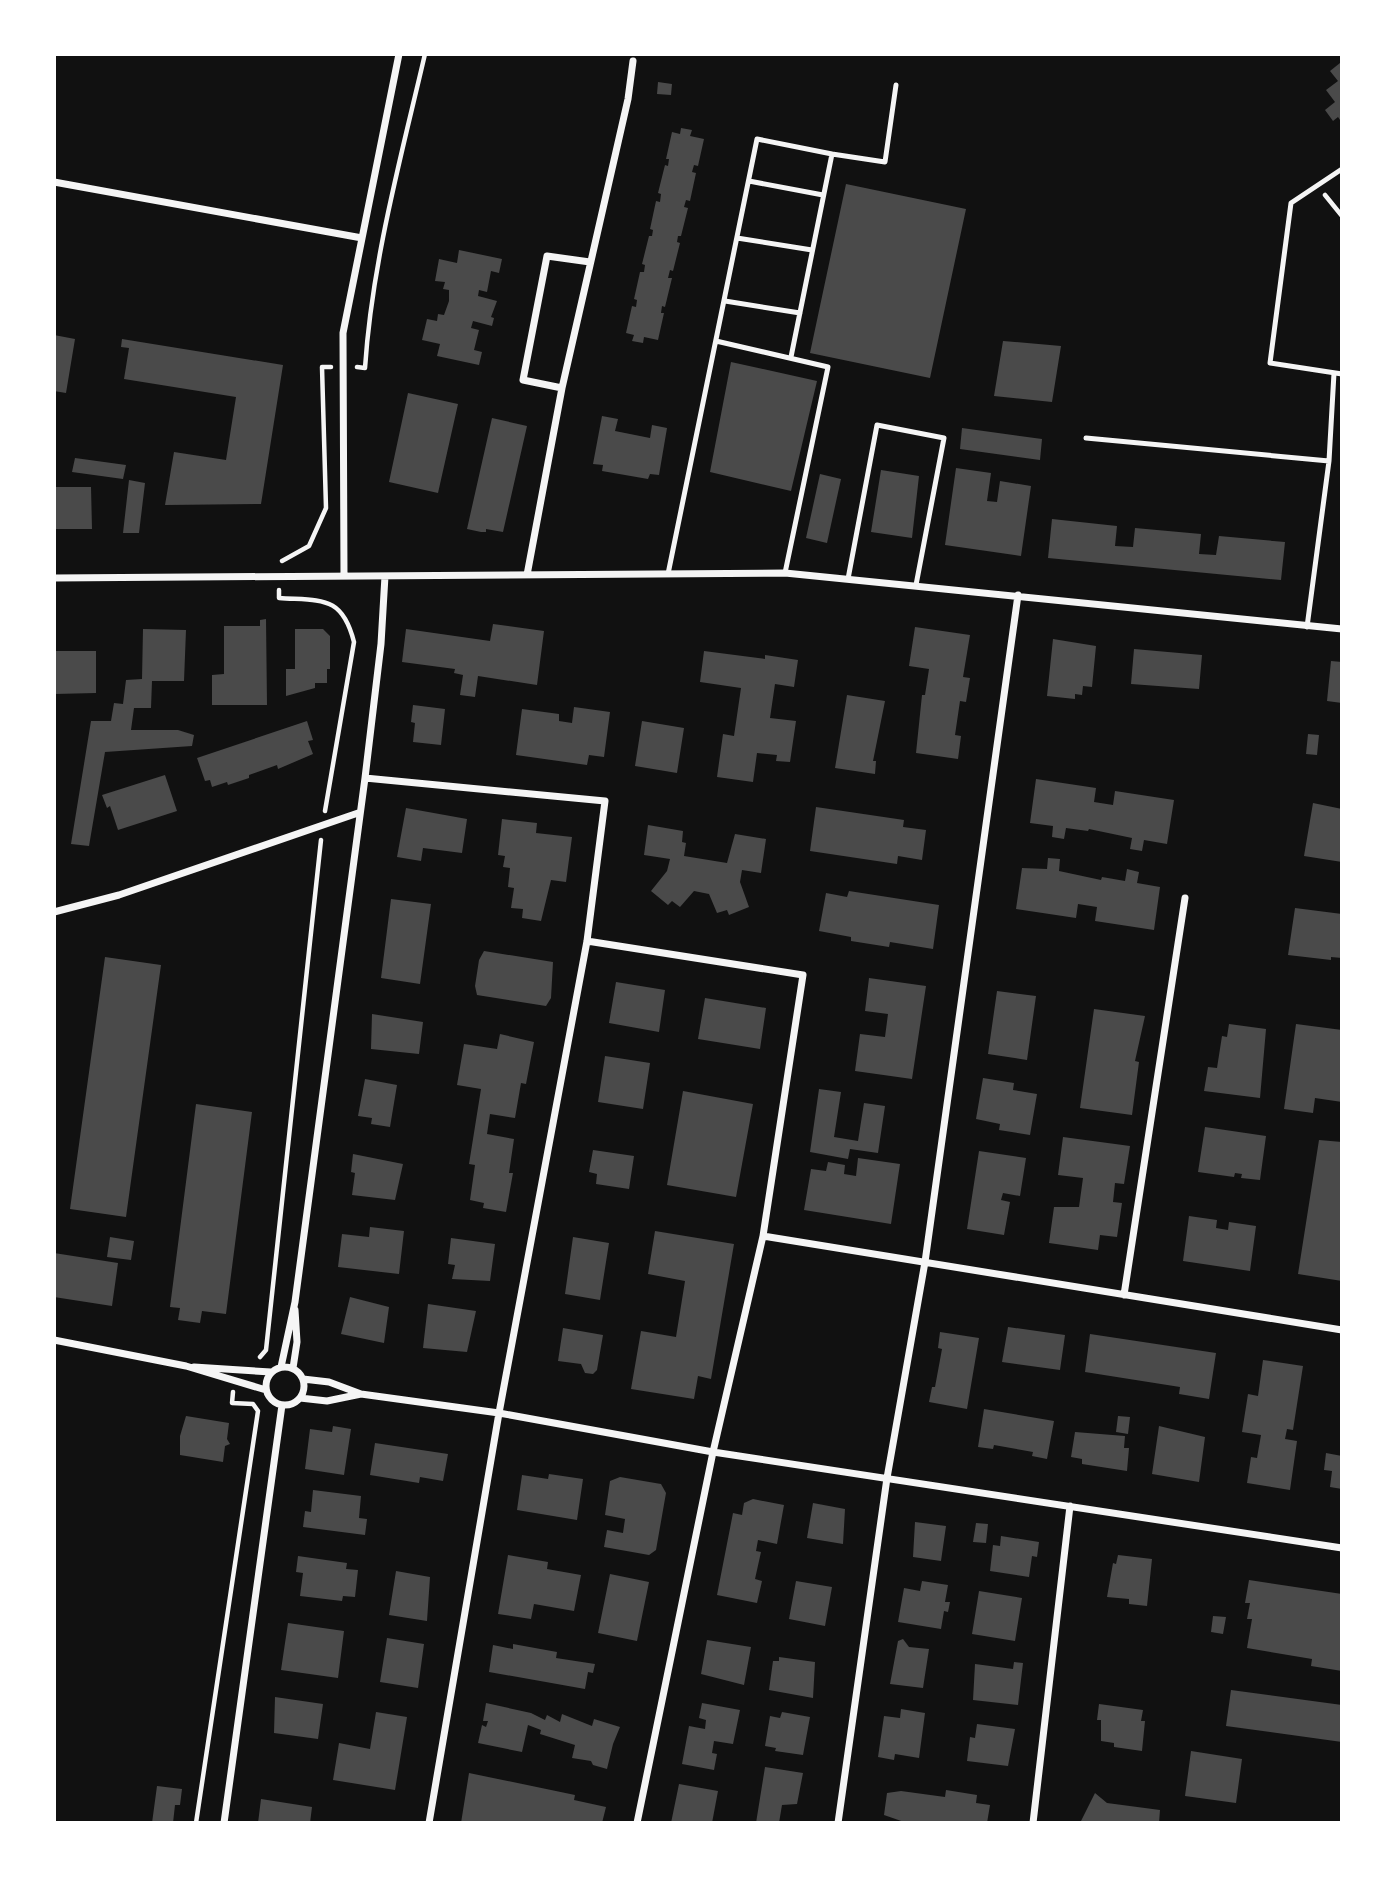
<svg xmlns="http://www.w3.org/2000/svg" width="1396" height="1877" viewBox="0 0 1396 1877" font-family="Poppins,sans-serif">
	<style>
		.building { fill: #4a4a4a }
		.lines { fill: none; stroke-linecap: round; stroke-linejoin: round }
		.path { stroke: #f5f5f5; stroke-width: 4.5 }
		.service { stroke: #f5f5f5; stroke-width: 5 }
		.minor { stroke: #f5f5f5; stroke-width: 7 }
	</style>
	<rect width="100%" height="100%" fill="#111"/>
	<path class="building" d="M1340 63 1342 64V123L1338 117 1333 121 1325 110 1335 102 1326 90 1338 81 1330 71Z
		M658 82 672 84 671 95 657 94Z
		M681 128 692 130 690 136 704 139 698 166 694 165 692 172 696 173 690 201 686 200 684 207 688 208 681 236H678L677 242 680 243 673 271 670 270 668 278H672L665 307 662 306 661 313H664L658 340 644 337 643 343 632 341 634 335 626 333 632 306 636 307 637 300 634 299 640 272H644L645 265 642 264 649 236H652L653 230 650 229 656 201 660 202 661 194 658 193 665 165 668 166 669 159H666L672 132 680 134Z
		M846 184 966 209 930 378 810 353Z
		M459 250 502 259 499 273 491 271 487 292 479 290 478 296 497 301 491 317 494 318 492 326 473 321 471 328 479 330 474 350 482 352 479 365 437 356 440 344 422 340 427 319 437 321 438 314 444 315 449 301V290L443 289 445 282 435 281 439 259 457 263Z
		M54 335 75 339 66 393 54 391Z
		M122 339 283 365 261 504 165 505 174 452 226 460 236 397 124 379 129 348 121 347Z
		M1003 341 1061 346 1052 402 994 396Z
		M731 362 817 381 791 491 710 472Z
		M408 393 458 404 438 493 389 482Z
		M602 416 618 419 615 431 650 438 652 425 667 428 659 475 650 474 648 479 602 471 603 465 593 464Z
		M492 418 527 426 503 532 486 529V532H481L467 529Z
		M962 428 1042 439 1040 460 960 449Z
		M75 458 126 465 123 479 72 472Z
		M956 468 991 473 987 501 997 502 1000 481 1031 486 1021 556 945 545Z
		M881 470 919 476 912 538 871 532Z
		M820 474 841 479 827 543 806 538Z
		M129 480 145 483 139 533H123Z
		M54 487H91L92 529H54Z
		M1052 519 1117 526 1115 546 1133 547 1135 528 1201 534 1199 554 1216 555 1219 536 1285 542 1281 580 1048 558Z
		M266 619 267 705H212V675L224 674V626H260V620Z
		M493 624 544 631 537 685 478 676 475 697 460 695 463 675 454 673 455 669 402 662 406 629 490 641Z
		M915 627 970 635 963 677 970 678 966 702 960 701 955 735 961 736 958 759 916 753 922 695H925L929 669 909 666Z
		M143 629 186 630 184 681H152L151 708H134L131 730H178L194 735 192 746 105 752 89 846 71 844 91 721H111L114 703 123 704 126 680 142 679Z
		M295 629H323L330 636V669H327V683H315V688L286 696V669H295Z
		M1053 639 1096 646 1092 687 1083 686 1082 695 1075 694V699L1047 696Z
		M1134 649 1202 655 1199 689 1131 684Z
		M55 651H96V693L54 694Z
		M704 651 765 659V655L798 660 794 687 775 684 770 718 796 721 790 762 776 761 777 755 757 753 753 782 717 777 723 734 734 736 741 688 700 682Z
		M1331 661 1342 662V703L1327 701Z
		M847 695 885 701 873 761H876L875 774 835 768Z
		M413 705 445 709 441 745 413 742 415 723 411 722Z
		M574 707 610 712 604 757 589 755 587 765 516 755 522 709 559 714V721L572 723Z
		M307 721 313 740 308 741 313 754 278 769 277 765 249 775V778L228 785 227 782 212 787 210 780 205 781 197 758Z
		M642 721 684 728 677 773 635 766Z
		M1308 734 1319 735 1317 755 1306 754Z
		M165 775 177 811 118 830 110 806 107 808 102 795Z
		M1036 779 1096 788 1094 802 1113 805 1115 791 1174 800 1167 844 1144 840 1142 851 1130 849 1132 838 1089 829 1088 831 1066 828 1064 839 1052 837 1053 826 1030 823Z
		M1313 803 1342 809V862L1304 856Z
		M816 807 904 820 903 827 926 830 922 860 898 856 897 864 810 851Z
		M406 808 467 819 462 853 423 848 421 861 397 857Z
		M502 819 537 823 536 833 572 837 566 882 551 880 541 921 522 918 523 909 511 908 514 888 508 887 510 868 503 867 505 856 498 855Z
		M648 825 683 831 682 842 686 843 684 856 727 863 735 834 766 839 761 873 742 870 740 882 749 907 729 915 727 910 717 913 709 894 694 891 680 907 672 901 668 905 651 891 667 871 670 859 644 855Z
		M1048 858 1060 859 1059 871 1101 880 1102 877 1125 881 1127 869 1139 872 1137 883 1160 887 1154 930 1095 921 1097 907 1078 904 1076 918 1016 909 1022 868 1047 869Z
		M849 891 939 905 933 949 890 942 889 947 851 941V937L819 931 826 893 847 897Z
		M391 899 431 904 420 984 381 978Z
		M1295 908 1342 914V958L1331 957V960L1288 955Z
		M484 951 553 962 551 998 546 1006 477 995 475 986 479 960Z
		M105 957 161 965 126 1217 70 1209Z
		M869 978 926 986 912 1079 855 1071 860 1034 885 1037 888 1014 865 1011Z
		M616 982 665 990 659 1032 609 1023Z
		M997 991 1036 996 1027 1060 988 1054Z
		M705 998 766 1008 760 1049 698 1039Z
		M1094 1009 1145 1016 1135 1061 1139 1062 1132 1115 1080 1108Z
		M372 1014 423 1022 419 1054 371 1049Z
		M1229 1024 1266 1029 1260 1098 1204 1091 1208 1067 1217 1068 1222 1036 1227 1037Z
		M1296 1024 1342 1030V1102L1315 1098 1313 1113 1284 1109Z
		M500 1034 534 1042 526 1084 521 1083 515 1118 490 1114 487 1134 514 1139 509 1173H513L506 1212 483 1208 484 1203 470 1200 475 1165 469 1164 481 1089 457 1085 464 1044 497 1049Z
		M605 1056 650 1063 643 1109 598 1102Z
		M983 1078 1014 1083 1013 1090 1037 1094 1030 1135 999 1130 1000 1124 976 1119Z
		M365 1079 397 1085 390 1127 371 1124 372 1118 358 1116Z
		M819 1089 841 1092 834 1137 858 1141 864 1103 885 1106 878 1153 850 1149 848 1159 810 1152Z
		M683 1091 753 1104 736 1197 667 1185Z
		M196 1104 252 1112 226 1314 202 1311 200 1323 178 1320 180 1308 170 1307Z
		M1205 1127 1266 1136 1260 1180 1241 1178 1242 1174 1235 1173 1234 1177 1198 1172Z
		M1063 1137 1130 1146 1124 1184 1115 1183 1113 1202 1122 1203 1117 1237 1100 1235 1098 1250 1049 1243 1054 1207H1079L1083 1178 1058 1175Z
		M1319 1140 1342 1142V1281L1298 1274Z
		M593 1150 634 1156 629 1189 596 1184 597 1174 589 1172Z
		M979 1151 1026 1158 1020 1196 1003 1193 1001 1200 1010 1202 1004 1235 967 1229Z
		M353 1154 403 1164 395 1200 352 1195 355 1173 351 1172Z
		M858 1158 900 1164 891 1224 804 1210 811 1169 826 1171 828 1162 845 1165 844 1174 856 1176Z
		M1189 1216 1217 1220 1216 1228 1228 1230 1229 1222 1256 1226 1250 1271 1183 1261Z
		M370 1227 404 1231 399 1274 338 1267 342 1234 369 1237Z
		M655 1231 734 1244 711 1379 698 1376 694 1399 631 1389 641 1331 676 1337 685 1281 648 1274Z
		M110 1237 134 1241 131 1260 107 1257Z
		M573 1237 609 1243 600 1300 565 1294Z
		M451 1238 495 1244 490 1281 452 1279 455 1265 448 1264Z
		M54 1253 118 1263 112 1306 54 1297Z
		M350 1297 389 1307 384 1343 341 1334Z
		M428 1304 476 1311 467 1352 423 1348Z
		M1008 1327 1065 1335 1060 1370 1002 1362Z
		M563 1328 603 1335 597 1370 593 1374 585 1373 581 1364 558 1361Z
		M940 1332 979 1338 967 1409 929 1402 932 1387H935L942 1349 938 1348Z
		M1090 1334 1216 1353 1209 1399 1179 1394 1180 1387 1085 1372Z
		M1263 1360 1303 1366 1293 1430 1287 1429 1285 1439 1297 1441 1290 1490 1247 1483 1251 1457 1257 1458 1261 1435 1242 1432 1248 1394 1258 1396Z
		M984 1409 1054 1421 1047 1459 1032 1456 1033 1452 994 1445 993 1449 978 1447Z
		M186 1416 229 1423 227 1439 230 1444 225 1446 223 1462 180 1455V1436Z
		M1118 1416 1130 1417 1128 1434 1116 1432Z
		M333 1426 351 1429 344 1475 305 1469 310 1429 332 1432Z
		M1159 1426 1205 1437 1199 1482 1152 1474Z
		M1075 1432 1125 1436 1124 1448H1129L1127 1471 1082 1464V1459L1071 1457Z
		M375 1443 448 1454 443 1481 420 1477 419 1483 370 1475Z
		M1326 1453 1342 1456V1489L1330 1487 1332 1471 1324 1470Z
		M549 1474 583 1479 577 1520 517 1510 522 1475 548 1479Z
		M620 1477 661 1484 666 1493 656 1550 649 1555 604 1547 607 1530 623 1533 625 1519 605 1515 610 1481Z
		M313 1490 361 1496 359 1518 367 1519 365 1535 303 1527 305 1511 311 1512Z
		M753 1499 784 1505 777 1544 758 1540 756 1551 761 1552 755 1579 762 1581 757 1603 717 1595 733 1513 742 1515 744 1503Z
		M813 1503 845 1509 843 1544 807 1538Z
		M915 1522 946 1526 941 1561 913 1557Z
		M976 1523 988 1524 986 1543 973 1542Z
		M1001 1536 1039 1542 1037 1557 1032 1556 1029 1577 990 1571 993 1545 1000 1546Z
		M508 1555 548 1562 547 1569 581 1575 574 1611 534 1604 531 1619 498 1614Z
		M1118 1555 1152 1559 1147 1606 1129 1604V1599L1107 1597 1113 1563 1116 1564Z
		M298 1556 347 1563 346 1569 358 1570 355 1597 343 1596 342 1601 300 1596 303 1573 296 1572Z
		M396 1571 430 1577 427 1621 389 1615Z
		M610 1574 649 1582 637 1641 598 1633Z
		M1249 1580 1342 1594V1671L1311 1666 1312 1659 1247 1648 1252 1619H1247L1250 1603H1245Z
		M796 1581 832 1587 825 1626 789 1619Z
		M922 1581 948 1585 945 1602H950L948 1612 944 1611 941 1629 898 1622 904 1588 920 1591Z
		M979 1591 1022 1598 1015 1641 972 1634Z
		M1213 1616 1226 1617 1223 1634 1211 1632Z
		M288 1623 344 1631 338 1678 281 1670Z
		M387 1638 424 1644 418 1688 380 1682Z
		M903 1639 909 1647 929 1649 923 1688 890 1684 898 1641Z
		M707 1640 751 1647 744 1685 701 1674Z
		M513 1644 557 1652 556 1658 595 1664 593 1673 588 1672 585 1689 489 1672 493 1645 513 1649Z
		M779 1657 815 1662 813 1698 769 1690 773 1661H779Z
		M1014 1662 1023 1663 1018 1705 973 1700 975 1664 1013 1669Z
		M1231 1690 1342 1705V1742L1226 1726Z
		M275 1697 323 1704 318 1739 274 1733Z
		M486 1703 531 1713 545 1720 547 1715 560 1722 562 1714 592 1726 594 1719 620 1727 613 1744 607 1769 593 1765 591 1761 572 1758 575 1745 540 1734 541 1730 528 1725 522 1752 478 1743 482 1725 486 1727 488 1721H483Z
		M702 1703 740 1710 733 1744 714 1741 712 1753 717 1754 714 1770 682 1764 689 1726 705 1729 706 1720 699 1718Z
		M1099 1704 1143 1710 1141 1721H1145L1142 1751 1114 1747V1743L1101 1741V1720H1097Z
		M901 1709 925 1713 919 1758 895 1754 894 1760 878 1757 884 1716 900 1718Z
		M376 1712 407 1717 395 1790 333 1780 339 1743 370 1749Z
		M782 1712 810 1717 803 1755 775 1751 776 1748 765 1746 770 1716 780 1718Z
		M977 1724 1015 1729 1008 1766 967 1761 970 1737 975 1738Z
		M1191 1751 1242 1759 1236 1803 1185 1796Z
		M765 1767 803 1773 797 1804 782 1805 779 1823H756Z
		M469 1773 575 1795 574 1800 606 1807 602 1823H461Z
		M679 1784 718 1791 712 1823H671Z
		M157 1786 182 1789 180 1805H175L173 1823H152Z
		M946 1790 977 1795 976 1803 990 1805 987 1823H907L884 1815 887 1793 901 1791 945 1797Z
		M1095 1793 1107 1803 1160 1810 1159 1823H1080Z
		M261 1799 312 1807 310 1823H258Z"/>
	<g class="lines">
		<path class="path" d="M1325 195 1342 216
			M357 367 365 368C372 262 401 157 425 54
			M282 561 309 546 326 508 322 367H331
			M279 590V598C322 601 342 595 354 642L325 811
			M260 1357 266 1350 321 840
			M196 1823 258 1411 253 1404 232 1403 233 1392"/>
		<path class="service" d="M832 154 885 162 896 85
			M1342 169 1291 203 1270 363 1342 374
			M749 181 823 195
			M737 238 812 250
			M725 301 800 313
			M716 341 828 367 785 573
			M1086 438 1329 461
			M668 574 757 139 832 154 791 357
			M848 579 877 425 944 438 916 585
			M1307 627 1329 461 1334 373"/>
		<path class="minor" d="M54 182 362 238
			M562 388 523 380 547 256 590 262
			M344 575 343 333 399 54
			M527 575 562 388 628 99 633 61
			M54 578 785 573 1342 629
			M365 778 605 801 587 941 499 1413 429 1823
			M54 912 119 895 358 813
			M587 941 803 975 763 1236 713 1452 637 1823
			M763 1236 1342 1330
			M1124 1295 1185 898
			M54 1340 186 1366 266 1390
			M266 1386a19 19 0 1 1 38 0a19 19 0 1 1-38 0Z
			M194 1367 271 1372
			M281 1367 295 1302 365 778 381 644 385 576
			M293 1368 297 1342 295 1310
			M303 1379 329 1382 361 1394 499 1413 713 1452 1342 1548
			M300 1398 327 1401 361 1394
			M224 1823 282 1405
			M838 1823 887 1478 925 1262 1018 595
			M1033 1823 1070 1506"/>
	</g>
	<rect width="1396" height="1877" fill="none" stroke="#ffffff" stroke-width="112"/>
</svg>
